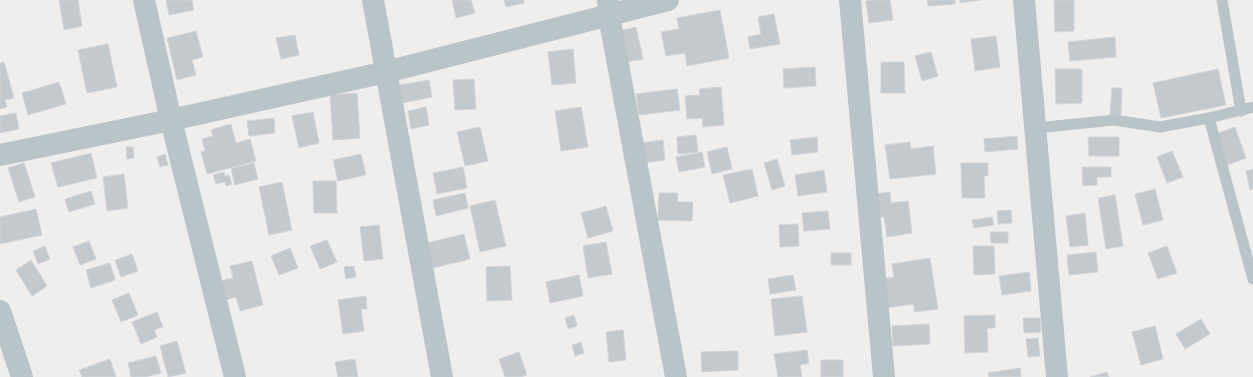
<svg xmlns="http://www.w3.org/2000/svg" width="1253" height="377" viewBox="0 0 1253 377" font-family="Barlow,sans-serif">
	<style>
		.building { fill: #c4c9cd; stroke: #d1d4d8 }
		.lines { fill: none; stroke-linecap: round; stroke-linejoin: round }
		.service { stroke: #b9c4c9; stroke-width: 11 }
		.minor { stroke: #b9c4c9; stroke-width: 22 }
	</style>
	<rect width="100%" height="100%" fill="#f0eded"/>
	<path class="building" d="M59 0H78L82 26 64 30Z
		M166 0H192L194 10 169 15Z
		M452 0H471L475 13 456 18Z
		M504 0H524V3L506 7Z
		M872 0H890L893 20 869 23 866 1Z
		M927 0H955V4L928 6Z
		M960 0H980L960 3Z
		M1054 0H1074V31L1055 32Z
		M720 10 729 58 687 66 685 53 666 56 661 32 679 29 677 18Z
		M774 14 780 44 750 49 748 37 761 34 758 17Z
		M636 27 643 59 626 62 619 31Z
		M196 31 203 57 192 60 196 75 177 80 167 38Z
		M295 35 299 55 281 59 276 38Z
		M996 36 1000 67 975 71 971 39Z
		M1115 37 1116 57 1070 61 1068 42Z
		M108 44 117 87 87 93 78 50Z
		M573 49 576 83 552 85 548 52Z
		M931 52 938 76 922 81 915 56Z
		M4 62 14 98 5 100 7 107 0 109V63Z
		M881 62H904L905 93H881Z
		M815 67 816 86 784 88 783 69Z
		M1055 69H1082V103L1056 104Z
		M1218 69 1226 105 1161 118 1153 83Z
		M474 79 476 109 455 110 453 80Z
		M429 80 432 97 403 103 399 85Z
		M59 82 66 104 28 115 22 93Z
		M721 87 724 125 703 127 702 118 687 119 685 96 700 95 699 89Z
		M1112 88H1122L1121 115H1110Z
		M677 89 680 110 639 115 636 94Z
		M357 93 360 138 333 140 330 95Z
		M426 107 429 125 411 129 408 111Z
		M581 107 588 147 561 151 555 111Z
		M313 112 319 143 299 148 292 116Z
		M16 113 19 129 0 133V116Z
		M274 118 275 133 249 136 247 121Z
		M231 124 236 143 250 139 256 161 207 174 201 152 205 151 202 139 213 136 211 130Z
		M480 127 488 161 465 166 457 132Z
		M1235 127 1246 158 1228 165 1216 134Z
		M696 135 698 152 678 154 677 137Z
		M1017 136 1018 149 985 152 984 139Z
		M817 137 818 152 792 155 790 140Z
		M1088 137H1119V156H1089Z
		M663 140 665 160 643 163 640 143Z
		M910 142 911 149 933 146 936 174 890 179 885 145Z
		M126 147H133L134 158 127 159Z
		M727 147 732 169 712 174 707 152Z
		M1172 151 1183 177 1167 183 1157 157Z
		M702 152 705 167 679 172 676 157Z
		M91 153 97 178 58 187 51 163Z
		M165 154 168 165 160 167 157 157Z
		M361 154 366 175 338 181 333 160Z
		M777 159 785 186 772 190 764 163Z
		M24 163 35 197 19 202 8 168Z
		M254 163 258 179 235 185 231 168Z
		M961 163H988V176H984L985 198H962Z
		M463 167 467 188 437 194 433 173Z
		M1082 167H1111V177H1097V185L1083 186Z
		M752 169 758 196 730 203 723 175Z
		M1253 169V189L1250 190 1246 171Z
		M824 170 827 192 798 196 795 175Z
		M224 172 225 176 229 175 232 184 226 186 225 182 216 184 213 175Z
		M124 174 128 208 107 211 103 177Z
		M313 181H336L337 213H314Z
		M282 182 292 230 269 235 259 187Z
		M1155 189 1163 220 1143 225 1135 194Z
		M91 191 95 204 69 212 65 199Z
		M890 192 891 203 908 201 912 233 887 237 884 217 871 218 868 195Z
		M465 193 468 208 436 216 433 200Z
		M659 193H678L677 202H693L692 221 658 220Z
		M1115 195 1123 246 1106 249 1098 198Z
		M495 200 506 246 480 252 470 206Z
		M606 206 613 231 588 238 581 213Z
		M36 209 42 235 0 244V217Z
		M1011 210 1012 223 998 224 997 211Z
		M828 211 830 229 804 231 802 213Z
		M1085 213 1088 245 1070 247 1066 216Z
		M992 217 994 225 974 228 972 220Z
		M798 224 799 246 780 247 779 225Z
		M379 225 383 259 364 261 360 227Z
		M990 232H1008V243H991Z
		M464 234 470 259 433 268 427 243Z
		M327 240 337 262 320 269 310 246Z
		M89 241 96 259 80 265 73 247Z
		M606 242 612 274 588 278 583 246Z
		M45 246 50 259 38 264 33 251Z
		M973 246H994L995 274 974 275Z
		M1167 246 1177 273 1158 279 1148 253Z
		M290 248 298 268 279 275 271 256Z
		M1096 252 1098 272 1069 275 1067 255Z
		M831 253H851V265H831Z
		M132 254 138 271 121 277 115 260Z
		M930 258 938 309 915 312 913 304 886 308 881 279 894 277 892 264Z
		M31 260 47 286 32 296 16 270Z
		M252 261 263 305 240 311 236 297 226 300 221 281 233 278 230 266Z
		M110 263 115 280 91 288 86 270Z
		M354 266 356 277 346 279 344 267Z
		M510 266 512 300 487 301 486 267Z
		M1029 272 1031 291 1002 295 999 276Z
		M579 275 583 296 550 303 546 282Z
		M793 275 796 290 770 294 768 279Z
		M129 293 138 315 121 322 112 300Z
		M366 296 367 309H361L364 331 343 334 338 300Z
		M802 296 807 332 775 336 771 299Z
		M157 312 163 327 154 330 157 337 141 344 132 322Z
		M574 315 577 326 568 329 565 318Z
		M995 315V328H987L988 352 965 353 964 316Z
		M1023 318H1040L1041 332 1024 333Z
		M1201 319 1210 334 1185 349 1176 334Z
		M929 324 930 344 893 346 892 326Z
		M1155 326 1163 359 1141 365 1132 332Z
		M623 330 626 360 609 362 606 332Z
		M1038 338 1040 356 1028 357 1026 339Z
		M177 341 186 373 168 377 160 346Z
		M581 342 584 353 575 356 572 345Z
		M807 350 809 363 800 365 802 377H778L774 354Z
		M738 351V370L702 372 701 352Z
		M519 352 527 375 520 377H505L499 359Z
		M156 356 161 373 145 377H131L128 363Z
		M110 359 116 377H82L79 370Z
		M355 359 358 377H338L335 362Z
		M821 360H843V377H821Z
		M1020 368 1021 377H989L988 373Z
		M1107 372 1109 377H1090Z"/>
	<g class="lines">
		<path class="service" d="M1222 0 1241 111
			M1209 118 1253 279
			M1036 128 1114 120 1160 127 1209 118 1253 107"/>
		<path class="minor" d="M144 0 171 120 235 377
			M373 0 442 377
			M608 0 609 16 676 377
			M850 0 884 377
			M1024 0 1057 377
			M0 155 171 120 386 72 668 0
			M0 311 22 377"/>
	</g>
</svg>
